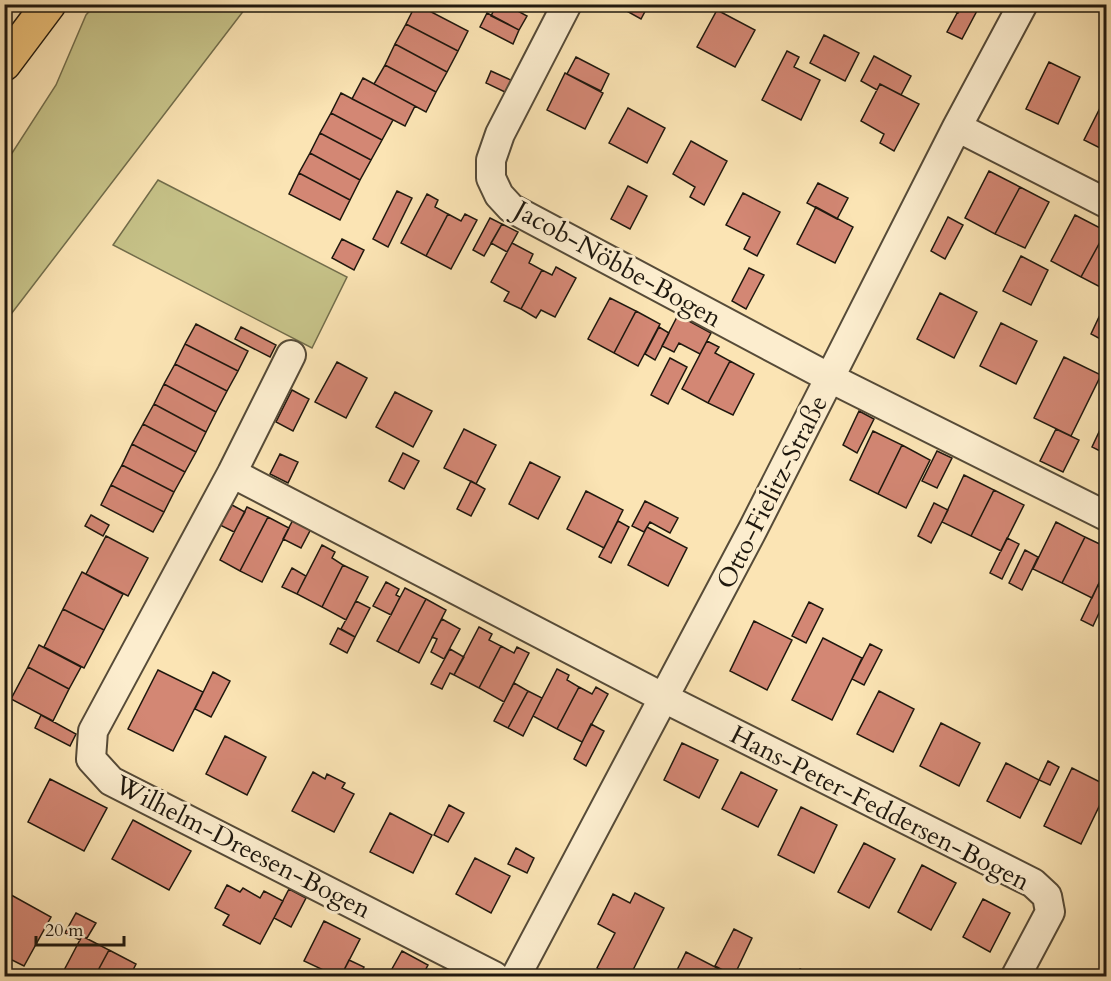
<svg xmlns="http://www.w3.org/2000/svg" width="1111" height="981" viewBox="0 0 1111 981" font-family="Cardo,serif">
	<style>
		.green { fill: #c6c288; stroke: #726d4b; stroke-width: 1.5 }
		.building { fill: #d38774; stroke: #1f180e; stroke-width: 1.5 }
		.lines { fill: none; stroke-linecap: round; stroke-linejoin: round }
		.minor-casing { stroke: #564b38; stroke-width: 32 }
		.trunk-casing { stroke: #1f180e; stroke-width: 36 }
		.minor { stroke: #fcedce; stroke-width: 28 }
		.trunk { stroke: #eec27a; stroke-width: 33 }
		.labels { text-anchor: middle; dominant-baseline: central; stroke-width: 6; stroke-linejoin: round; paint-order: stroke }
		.street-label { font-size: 26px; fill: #1f180e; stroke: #fcedce }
	</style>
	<rect width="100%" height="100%" fill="#fbe4b4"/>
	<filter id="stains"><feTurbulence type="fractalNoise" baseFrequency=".00333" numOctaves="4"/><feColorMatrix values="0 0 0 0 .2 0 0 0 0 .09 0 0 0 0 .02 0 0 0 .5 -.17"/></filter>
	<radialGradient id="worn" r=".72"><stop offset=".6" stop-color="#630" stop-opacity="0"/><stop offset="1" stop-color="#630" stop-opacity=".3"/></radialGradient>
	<path class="green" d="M95 5H248L5 322V164L56 85 86 15Z
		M158 180 347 277 312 348 113 245Z"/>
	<path class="building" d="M416 4 468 31 458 51 406 24Z
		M497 4H505L527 16 519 30 491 16Z
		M614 4H649L641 19Z
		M942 4H962L958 13Z
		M962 4H975L979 7 962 39 947 32Z
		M717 10 755 30 735 67 697 47Z
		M487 13 519 30 513 44 480 27Z
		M406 24 458 51 447 72 395 44Z
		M824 35 859 53 845 81 810 63Z
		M395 44 447 72 436 92 385 65Z
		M787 51 799 57 794 67 820 80 801 120 762 100Z
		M874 56 911 76 901 95 880 84 877 90 861 81Z
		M576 57 609 74 601 91 567 74Z
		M1049 62 1080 77 1058 124 1026 109Z
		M385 65 436 92 426 112 374 84Z
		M491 71 513 81 507 93 486 83Z
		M565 73 603 93 585 129 547 110Z
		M363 78 415 106 405 126 352 99Z
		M880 84 919 104 894 151 880 143 884 134 861 121Z
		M341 93 393 120 382 140 331 113Z
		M1105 98H1106V151L1084 140Z
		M628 108 665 128 647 163 609 143Z
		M331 113 382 140 371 160 320 133Z
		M320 133 371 160 360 180 310 153Z
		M691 141 727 161 704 205 690 197 695 187 673 174Z
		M310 153 360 180 350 200 299 173Z
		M989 171 1020 187 995 234 965 218Z
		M299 173 350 200 340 220 289 194Z
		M818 183 848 198 837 219 807 203Z
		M628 186 647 196 630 229 611 219Z
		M1020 187 1049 202 1025 248 995 234Z
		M397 191 412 198 388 247 373 239Z
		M743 193 780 212 757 256 744 249 750 237 726 225Z
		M427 194 438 200 435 207 448 214 426 256 401 243Z
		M816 207 853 227 835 263 797 244Z
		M448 214 461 221 465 214 477 220 451 269 426 256Z
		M1075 215 1106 231 1081 277 1051 261Z
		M948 217 963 225 945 259 931 251Z
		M490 218 502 224 484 256 473 250Z
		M502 224 518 232 507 252 491 243Z
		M1106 231V290L1081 277Z
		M342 239 364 250 354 270 332 258Z
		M512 243 533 254 529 263 542 270 521 309 504 301 509 292 491 282Z
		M1021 256 1048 270 1031 305 1003 291Z
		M556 267 576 278 555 317 541 310 536 318 521 309 542 270 552 275Z
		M749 268 764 275 746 309 732 301Z
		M940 293 977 312 954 358 917 339Z
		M610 298 636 311 614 353 588 339Z
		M1106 302V342L1091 334Z
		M636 311 660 324 638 366 614 353Z
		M678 315 711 333 700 354 679 343 674 352 662 346Z
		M1001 323 1037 341 1016 384 980 366Z
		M196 324 248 351 238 371 185 344Z
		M241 327 276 345 270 357 235 339Z
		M659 327 669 333 655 360 645 354Z
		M707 341 719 347 715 353 730 361 708 403 682 389Z
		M185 344 238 371 227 391 175 364Z
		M1064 357 1101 375 1071 436 1034 418Z
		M670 358 687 367 668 404 651 395Z
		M730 361 754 374 733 415 708 403Z
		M337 362 367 378 346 418 315 402Z
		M175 364 227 391 216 412 164 384Z
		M164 384 216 412 206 432 154 404Z
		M292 390 309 399 293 431 276 422Z
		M395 392 432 411 413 447 376 427Z
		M154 404 206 432 196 452 143 424Z
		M859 411 874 419 857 453 843 445Z
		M1106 417V454L1092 447Z
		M143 424 196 452 185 472 132 444Z
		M464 429 496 445 476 484 444 468Z
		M1056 429 1079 440 1063 472 1040 461Z
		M873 431 902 445 878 494 850 480Z
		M132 444 185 472 174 492 122 465Z
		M902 445 930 460 906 508 878 494Z
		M937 451 952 458 937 488 922 481Z
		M403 453 419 461 404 489 389 481Z
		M280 454 298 462 288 483 270 474Z
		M530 462 560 477 538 519 509 504Z
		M122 465 174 492 164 512 111 485Z
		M964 475 994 490 971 536 942 522Z
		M471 481 485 489 471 516 457 509Z
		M111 485 164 512 153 532 101 505Z
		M994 490 1024 505 1001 551 971 536Z
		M586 491 623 510 604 548 567 529Z
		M645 501 678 518 670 533 650 522 644 532 632 526Z
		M934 503 948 510 931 543 918 536Z
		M232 505 245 512 234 532 216 523 224 506 230 509Z
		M247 507 268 517 240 571 220 560Z
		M91 515 109 525 103 536 85 526Z
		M295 516 313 525 301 548 283 539Z
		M268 517 289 528 262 582 240 571Z
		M618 521 629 527 611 563 599 557Z
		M1056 522 1085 537 1062 583 1033 569Z
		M647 527 687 548 668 586 628 565Z
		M106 536 148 558 128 596 86 574Z
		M1085 537 1106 547V568L1092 598 1062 583Z
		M1007 538 1019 544 1002 579 990 573Z
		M322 545 335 552 332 558 343 565 322 607 297 594Z
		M1025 550 1038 557 1022 590 1009 583Z
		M343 565 368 577 346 620 322 607Z
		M292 568 306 576 297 594 282 587Z
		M82 572 123 594 104 630 63 609Z
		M386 582 399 589 396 595 400 597 391 615 373 606Z
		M1098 585 1106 589V598L1093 626 1081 620Z
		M405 588 426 599 398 652 377 641Z
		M426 599 446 610 419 663 398 652Z
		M356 601 370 608 355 637 341 629Z
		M809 602 823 609 806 643 792 636Z
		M63 609 104 630 84 668 44 647Z
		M442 619 460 629 444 659 431 652 437 639 432 637Z
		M754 621 792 640 767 690 730 671Z
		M479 627 492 634 489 640 501 646 479 688 454 675Z
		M338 628 355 637 347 653 330 644Z
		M823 638 862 658 832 720 792 700Z
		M870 644 882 650 864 685 852 679Z
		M39 645 81 667 69 689 28 667Z
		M501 646 514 653 517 647 529 653 504 702 479 688Z
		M450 649 464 657 454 675 450 673 442 689 431 684Z
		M28 667 69 689 53 721 11 699Z
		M557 669 569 675 567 680 579 687 557 729 533 716Z
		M158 670 203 692 173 751 128 729Z
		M213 672 230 681 211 717 195 709Z
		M514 683 528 691 508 728 494 721Z
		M579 687 592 694 596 687 608 694 582 742 557 729Z
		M528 691 542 698 523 736 508 728Z
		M879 691 914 709 893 752 857 734Z
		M41 715 76 734 70 746 35 728Z
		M941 723 980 743 959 786 920 766Z
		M591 724 604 731 586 766 574 759Z
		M225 736 266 757 247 795 206 774Z
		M682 743 718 760 699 798 664 780Z
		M1048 761 1059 767 1050 785 1039 780Z
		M1006 763 1039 780 1020 818 987 801Z
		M1072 768 1106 785V792L1081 844 1044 826Z
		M313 772 325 779 327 774 345 783 342 788 354 794 334 832 292 811Z
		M741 772 777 790 758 827 722 809Z
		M50 779 107 808 84 851 28 822Z
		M449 805 464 813 448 842 434 835Z
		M801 807 837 825 814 873 778 855Z
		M390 813 432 835 413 873 370 852Z
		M133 820 191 851 169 890 112 859Z
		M864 843 895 859 869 908 838 892Z
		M516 848 534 858 527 873 508 864Z
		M475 858 510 876 491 913 456 894Z
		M922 865 956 883 931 930 898 912Z
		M227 885 240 892 243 888 260 898 264 891 283 901 260 944 223 925 229 915 215 908Z
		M289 889 306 898 291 927 274 918Z
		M4 891 51 917 24 966 4 956Z
		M635 893 664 908 630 976H613L597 968 615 933 598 924 613 894 630 903Z
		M983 899 1010 913 990 952 963 937Z
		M76 913 96 923 87 938 82 936 80 940 65 933Z
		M324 921 360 939 341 976H336L304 961Z
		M734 929 752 938 734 976 715 966Z
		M82 936 109 950 95 976H61Z
		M109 950 136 964 130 976H95Z
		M402 951 428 965 422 976H388Z
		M686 952 723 971 720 976H674Z
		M349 960 364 967 359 976H341Z
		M800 969 814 976H796Z"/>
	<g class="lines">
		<g class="minor-casing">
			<path id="minor" d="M567 4 500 134 491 160V178L499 195 511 208 830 378 1106 516
				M957 127 1106 203
				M291 355 232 473 93 731 91 759 111 781 494 976
				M232 473 664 698 1033 883 1047 896 1050 912 1016 976
				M516 976 753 529 957 127 1023 4"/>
		</g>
		<g class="trunk-casing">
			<path id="trunk" d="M4 64 49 4"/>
		</g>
		<use href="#minor" class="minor"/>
		<use href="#trunk" class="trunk"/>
	</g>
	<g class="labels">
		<g class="street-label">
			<text transform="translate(618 264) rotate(29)">Jacob-Nöbbe-Bogen</text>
			<text transform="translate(772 492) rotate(-63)">Otto-Fielitz-Straße</text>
			<text transform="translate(880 808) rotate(27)">Hans-Peter-Feddersen-Bogen</text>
			<text transform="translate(243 847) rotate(27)">Wilhelm-Dreesen-Bogen</text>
		</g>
	</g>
	<rect width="1111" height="981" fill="none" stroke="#fbe4b4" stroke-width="24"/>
	<rect x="6" y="6" width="1099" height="969" fill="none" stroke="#1f180e" stroke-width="3"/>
	<rect x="12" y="12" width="1087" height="957" fill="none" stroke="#1f180e" stroke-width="1.5"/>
	<path d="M36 936v9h88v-9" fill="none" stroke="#1f180e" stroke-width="3"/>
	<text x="45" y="936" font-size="18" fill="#1f180e" stroke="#fcedce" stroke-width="4.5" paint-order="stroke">20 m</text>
	<rect width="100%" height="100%" filter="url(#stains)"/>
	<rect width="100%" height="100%" fill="url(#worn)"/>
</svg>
